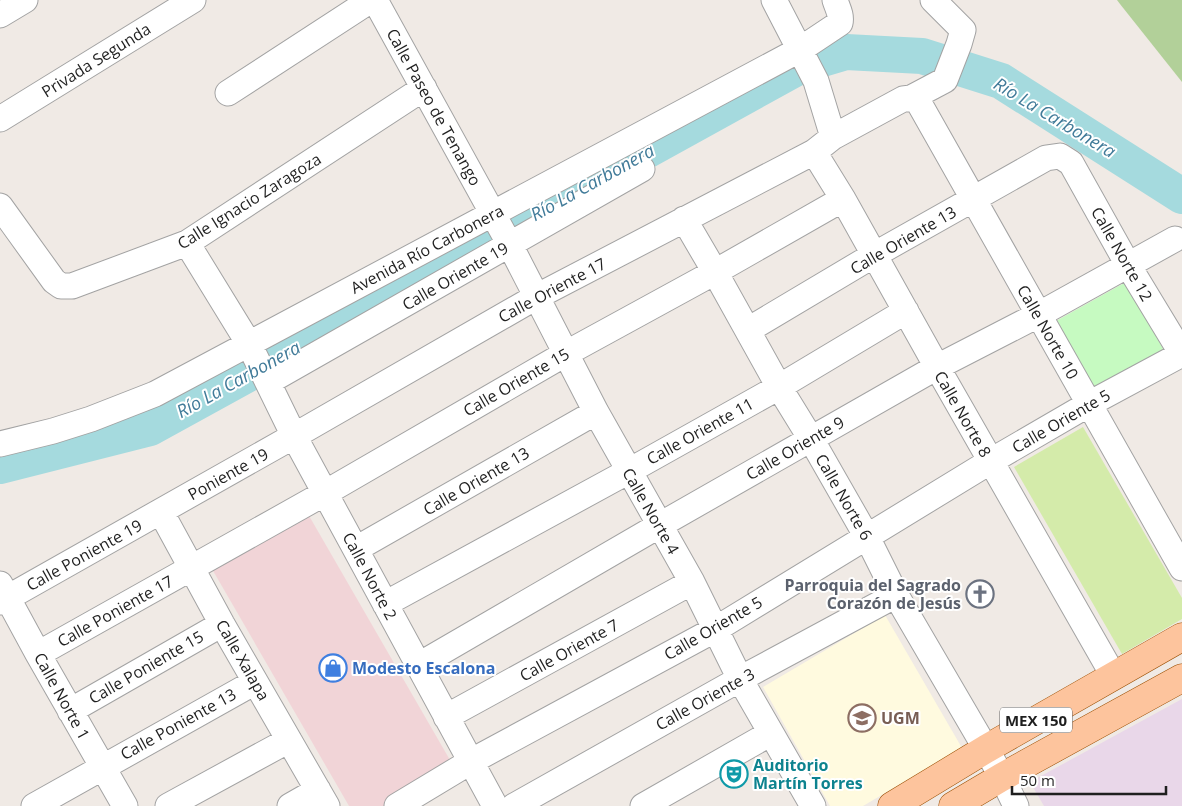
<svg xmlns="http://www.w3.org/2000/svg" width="1182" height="806" viewBox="0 0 1182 806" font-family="'Open Sans',sans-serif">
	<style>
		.commercial { fill: #f1d4d7 }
		.industrial { fill: #e9d7e9 }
		.education { fill: #fffadf }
		.grass { fill: #d4ebaa }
		.forest { fill: #b2d099 }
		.park { fill: #c6fac1 }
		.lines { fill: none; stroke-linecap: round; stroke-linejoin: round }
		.river { stroke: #a5dade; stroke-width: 36 }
		.minor-casing { stroke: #a3a3a3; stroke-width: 27 }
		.major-casing { stroke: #9a4e00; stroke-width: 29 }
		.minor { stroke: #fff; stroke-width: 25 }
		.major { stroke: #fdc49d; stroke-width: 28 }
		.labels { text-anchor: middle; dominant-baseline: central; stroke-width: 4; stroke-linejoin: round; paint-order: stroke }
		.shield { fill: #fff; stroke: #626262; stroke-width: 1 }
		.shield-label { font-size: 15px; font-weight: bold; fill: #1f1f1f }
		.street-label { font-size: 16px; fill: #1f1f1f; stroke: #fff }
		.worship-label { font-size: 16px; font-weight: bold; fill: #5b616d; stroke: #fff; text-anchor: end }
		.shop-label { font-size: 16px; font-weight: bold; fill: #366cbe; stroke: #fff; text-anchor: start }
		.education-label { font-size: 16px; font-weight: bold; fill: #785e54; stroke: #fff; text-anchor: start }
		.culture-label { font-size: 16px; font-weight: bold; fill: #0d838f; stroke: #fff; text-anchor: start }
		.water-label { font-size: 18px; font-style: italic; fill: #417b99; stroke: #fff }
	</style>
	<rect width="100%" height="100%" fill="#f0eae5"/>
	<path class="commercial" d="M308 514 454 767 386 806H349L212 569Z"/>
	<path class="industrial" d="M1182 699V806H1044L1030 782Z"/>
	<path class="education" d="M885 615 962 748 863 806H830L763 687Z"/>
	<path class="grass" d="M1083 427 1182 598V619L1122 654 1014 467Z"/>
	<path class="forest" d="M1117 0H1182V82L1120 4Z"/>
	<path class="park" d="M1126 282 1166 354 1096 392 1056 321Z"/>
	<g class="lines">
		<path class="river" d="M0 466 150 428 250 373 492 236 802 65 846 52 922 56 1001 81 1182 196"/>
		<g class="minor-casing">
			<path id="minor" d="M375 0 510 245 596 412 692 582 740 679 813 806
				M774 0 816 81 833 137
				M0 15 25 0
				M228 93 371 0
				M911 98 919 103 1182 568
				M0 119 193 0
				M814 152 843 199 937 367 1113 675
				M0 206 54 281 61 286H72L187 243 424 88
				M684 219 715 272 779 387 811 439 867 537 896 595 986 749 1002 777 1016 806
				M187 243 249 344 294 436 495 806
				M748 330 874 255 1046 158 1060 156 1071 163 1128 265 1182 354
				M268 382 642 169
				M0 444 53 431 91 419 155 394 801 49 840 23C842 15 837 7 835 0
				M161 512 222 624 327 806
				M356 549 596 412
				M0 584 38 654 125 806
				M0 602 294 436 536 297 814 152 833 137 903 99 911 98 945 80 959 44 963 30 933 0
				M385 604 629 471 779 387 906 311
				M38 654 325 493 565 354 715 272 843 199
				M419 665 660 525 937 367 1038 315 1175 239
				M70 711 222 624
				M446 717 692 582
				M34 806 255 682
				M168 806 289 740
				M290 806 318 790
				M397 806 470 762 716 629 991 461 1089 404 1182 354
				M514 806 740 679 896 595
				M643 806 771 733"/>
		</g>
		<g class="major-casing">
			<path id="major" d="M892 806 986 749 1182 637
				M953 806 1002 777 1182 678"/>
		</g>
		<use href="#minor" class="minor"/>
		<use href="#major" class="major"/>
	</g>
	<defs>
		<g id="church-ring" transform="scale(1.4375)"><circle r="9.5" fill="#fff" stroke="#6b7280" stroke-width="1.5"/><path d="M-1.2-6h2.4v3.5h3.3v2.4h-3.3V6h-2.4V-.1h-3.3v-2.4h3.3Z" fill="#6b7280"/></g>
		<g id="shop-ring" transform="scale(1.4375)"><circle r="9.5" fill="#fff" stroke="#3f7fe0" stroke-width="1.5"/><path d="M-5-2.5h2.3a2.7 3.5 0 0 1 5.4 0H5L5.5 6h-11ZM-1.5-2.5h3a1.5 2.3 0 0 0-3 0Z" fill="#3f7fe0"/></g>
		<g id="school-ring" transform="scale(1.4375)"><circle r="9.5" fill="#fff" stroke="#8d6e63" stroke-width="1.5"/><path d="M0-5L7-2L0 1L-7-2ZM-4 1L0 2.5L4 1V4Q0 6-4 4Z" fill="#8d6e63"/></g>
		<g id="theatre-ring" transform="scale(1.4375)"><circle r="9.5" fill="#fff" stroke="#0f9aa8" stroke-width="1.5"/><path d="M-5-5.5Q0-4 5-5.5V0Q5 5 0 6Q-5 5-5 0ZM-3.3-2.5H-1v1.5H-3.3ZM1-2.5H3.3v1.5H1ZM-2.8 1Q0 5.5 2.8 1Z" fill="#0f9aa8"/></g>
	</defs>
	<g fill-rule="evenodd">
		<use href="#church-ring" x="980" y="594"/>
		<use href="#shop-ring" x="333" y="668"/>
		<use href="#school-ring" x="862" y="718"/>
		<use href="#theatre-ring" x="734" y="774"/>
	</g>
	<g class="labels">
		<rect class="shield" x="1000" y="707.5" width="72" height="25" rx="4"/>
		<g class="shield-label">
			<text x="1036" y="720">MEX 150</text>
		</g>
		<g class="street-label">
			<text transform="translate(96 60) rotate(-32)">Privada Segunda</text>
			<text transform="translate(434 107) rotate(61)">Calle Paseo de Tenango</text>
			<text transform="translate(249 201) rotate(-32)">Calle Ignacio Zaragoza</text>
			<text transform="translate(903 240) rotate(-30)">Calle Oriente 13</text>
			<text transform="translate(427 249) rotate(-28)">Avenida Río Carbonera</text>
			<text transform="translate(1122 254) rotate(60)">Calle Norte 12</text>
			<text transform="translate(455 276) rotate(-30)">Calle Oriente 19</text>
			<text transform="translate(552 290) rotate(-28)">Calle Oriente 17</text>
			<text transform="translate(1048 332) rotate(60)">Calle Norte 10</text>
			<text transform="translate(516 382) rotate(-30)">Calle Oriente 15</text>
			<text transform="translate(963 414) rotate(60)">Calle Norte 8</text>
			<text transform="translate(1061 421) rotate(-30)">Calle Oriente 5</text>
			<text transform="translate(700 431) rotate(-29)">Calle Oriente 11</text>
			<text transform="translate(795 448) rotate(-30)">Calle Oriente 9</text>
			<text transform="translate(228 474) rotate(-29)">Poniente 19</text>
			<text transform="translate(476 481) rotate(-30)">Calle Oriente 13</text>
			<text transform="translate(844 497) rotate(60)">Calle Norte 6</text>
			<text transform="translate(651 511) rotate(60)">Calle Norte 4</text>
			<text transform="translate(84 555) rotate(-29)">Calle Poniente 19</text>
			<text transform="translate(370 576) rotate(62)">Calle Norte 2</text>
			<text transform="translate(115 611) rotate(-29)">Calle Poniente 17</text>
			<text transform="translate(713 628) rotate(-30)">Calle Oriente 5</text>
			<text transform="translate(569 650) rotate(-29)">Calle Oriente 7</text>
			<text transform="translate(243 660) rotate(60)">Calle Xalapa</text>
			<text transform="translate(146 667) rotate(-30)">Calle Poniente 15</text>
			<text transform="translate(62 696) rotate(61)">Calle Norte 1</text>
			<text transform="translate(705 699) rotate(-29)">Calle Oriente 3</text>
			<text transform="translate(178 724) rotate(-29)">Calle Poniente 13</text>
		</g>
		<g class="worship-label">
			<text x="961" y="585">Parroquia del Sagrado<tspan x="961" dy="18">Corazón de Jesús</tspan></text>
		</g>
		<g class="shop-label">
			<text x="352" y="668">Modesto Escalona</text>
		</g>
		<g class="education-label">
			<text x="881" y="718">UGM</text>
		</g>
		<g class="culture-label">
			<text x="753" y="765">Auditorio<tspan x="753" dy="18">Martín Torres</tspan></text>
		</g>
		<g class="water-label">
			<text transform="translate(1055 117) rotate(31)">Río La Carbonera</text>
			<text transform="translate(592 182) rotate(-29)">Río La Carbonera</text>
			<text transform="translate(238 379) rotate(-29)">Río La Carbonera</text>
		</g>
	</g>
	<path d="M1012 786v8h154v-8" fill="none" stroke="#1f1f1f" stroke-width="2.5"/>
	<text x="1020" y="786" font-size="15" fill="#1f1f1f" stroke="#ffffff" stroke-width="4" paint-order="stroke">50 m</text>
</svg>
